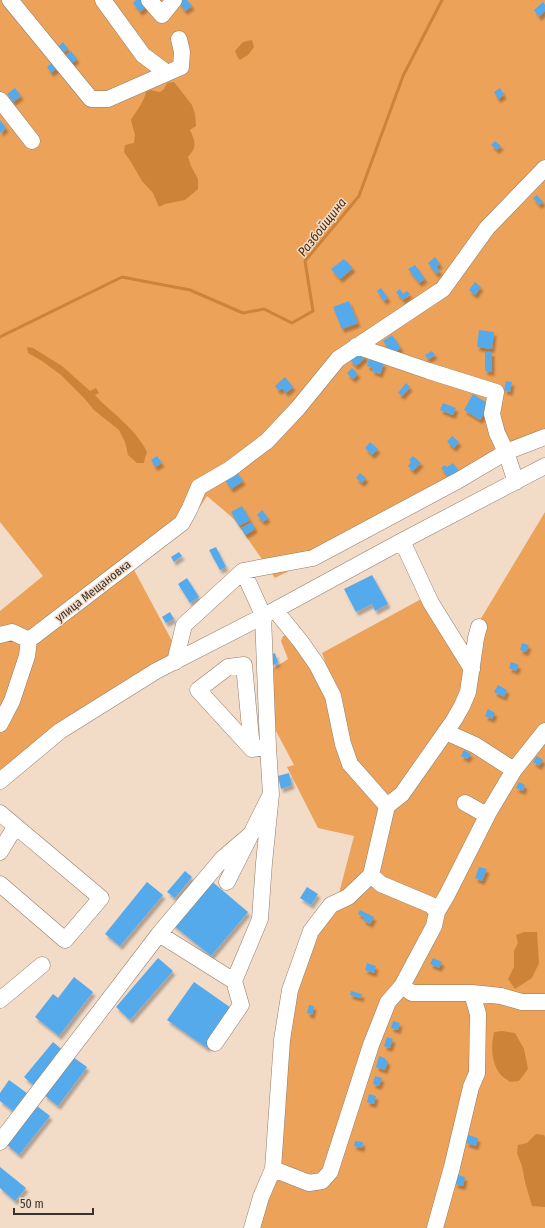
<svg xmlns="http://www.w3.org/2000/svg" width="545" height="1228" viewBox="0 0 545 1228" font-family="'Fira Sans Condensed',sans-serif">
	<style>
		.green { fill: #eda259 }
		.water { fill: #cd8338 }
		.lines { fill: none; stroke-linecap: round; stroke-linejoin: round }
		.stream { stroke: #cd8338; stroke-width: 3 }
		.building { fill: #54aaec; filter: url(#shadow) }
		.minor-casing { stroke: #917d6b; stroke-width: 17 }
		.minor { stroke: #fff; stroke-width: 16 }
		.labels { text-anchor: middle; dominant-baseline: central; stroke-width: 3; stroke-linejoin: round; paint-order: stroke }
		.street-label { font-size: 12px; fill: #3a322a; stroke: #f2dbc7 }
		.water-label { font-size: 13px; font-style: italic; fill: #4a2c0d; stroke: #f2dbc7 }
	</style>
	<defs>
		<filter id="shadow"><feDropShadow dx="2.5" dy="4" stdDeviation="1" flood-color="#0004"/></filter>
	</defs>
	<rect width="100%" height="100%" fill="#f2dbc7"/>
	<path class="green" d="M0 0H545V442L275 578 234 519 207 496 190 522 133 568 179 654 0 771V611L43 576 0 522Z
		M545 512V1228H256L284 1074 302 952 337 901 354 836 318 828 287 767 294 765 276 731 271 670 288 659 281 641 283 636 288 635 306 655 351 753 336 692 322 653 425 597 459 655Z"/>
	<path class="water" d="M252 40 254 47 248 55 240 60 238 58 235 51 243 42Z
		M174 82 192 105 195 114 196 126 190 130C195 142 198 146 188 157L191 166 198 179V189L185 200 165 204 159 207 153 193 142 181 131 162 124 152 125 145 134 143 135 135 131 120C135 113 145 100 146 92L150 90 160 92 164 89 167 83Z
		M27 347 33 348 62 366 90 391 96 388 99 393 95 395C101 402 107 407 114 413 126 424 140 437 147 452L145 458 144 463H137L128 455 125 442 119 430 94 410 84 398 61 375 42 361 28 353Z
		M524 932H537L539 963 532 978 515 989 508 979 514 967V951L518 943 516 935Z
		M502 1031 515 1033 524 1049 528 1069 519 1081 510 1082C507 1079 502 1077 500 1074 491 1062 491 1045 494 1032Z
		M536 1134 544 1135 545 1137V1207L532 1206 525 1182 522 1166 517 1153 518 1145 527 1143Z"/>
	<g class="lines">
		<path class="stream" d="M0 337 122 277 190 290 243 313 264 309 292 323 313 311 305 261 359 196 403 76 442 0"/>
	</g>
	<path class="building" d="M136 0H142L147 6 140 12 133 3Z
		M181 0H187L192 6 185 11 178 2Z
		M543 2 545 5V11L539 17 534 10Z
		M63 42 68 49 62 54 57 48Z
		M71 51 77 59 71 64 64 57Z
		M57 59 61 65 51 73 47 67Z
		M15 88 21 96 13 102 7 94Z
		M500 88 504 95 498 99 494 92Z
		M0 120 6 128 0 133Z
		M495 141 501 146 497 150 491 145Z
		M537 195 543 202 539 205 533 198Z
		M435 257 440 264 436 267 440 271 436 274 428 263Z
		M344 259 353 268 340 279 331 269Z
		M415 265 425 279 419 283 408 269Z
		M475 282 481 287 475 295 469 290Z
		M381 288 388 298 384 301 377 291Z
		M400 289 403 294 407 291 410 294 403 300 396 292Z
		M349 301 358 323 342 329 333 307Z
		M479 330 494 332 492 349 477 347Z
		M392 335 401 348 392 354 383 341Z
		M360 351 366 357 356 366 350 360Z
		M432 351 435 355 428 359 425 355Z
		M485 352H492V372L485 371Z
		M369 359 384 363 380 374 372 371 373 368 367 366Z
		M352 368 358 374 353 379 347 373Z
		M285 377 293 387 286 393 282 388 279 391 275 386Z
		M506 381 512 382 510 392 504 390Z
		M406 383 410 387 402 396 398 393Z
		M473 394 490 405 480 420 464 410Z
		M443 403 456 408 453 415 440 410Z
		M452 436 459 442 454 448 447 442Z
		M370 442 378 449 372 455 365 448Z
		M157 456 162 463 155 467 151 460Z
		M413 456 421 463 413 471 408 466 411 462 409 460Z
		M453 463 458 470 449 478 441 468 445 465 447 467Z
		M237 472 243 481 231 489 225 480Z
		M360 473 366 478 362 483 356 478Z
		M242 506 250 520 239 526 231 512Z
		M262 510 268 518 263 522 257 515Z
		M252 522 255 529 245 535 241 528Z
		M216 547 226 567 220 570 209 550Z
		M179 552 182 556 174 562 171 557Z
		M372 575 388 604 375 611 372 604 356 612 344 589Z
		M187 578 199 597 190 603 178 584Z
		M170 612 174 619 166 623 162 617Z
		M522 643 529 645 526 652 520 650Z
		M275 653 278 663 273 665 269 655Z
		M511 662 519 665 516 671 509 668Z
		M498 685 507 690 504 697 494 692Z
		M488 709 495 713 492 719 485 716Z
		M464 750 471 754 467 759 461 756Z
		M537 756 543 760 539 766 533 762Z
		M289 773 292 785 281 789 278 776Z
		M519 782 525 785 523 791 516 788Z
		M479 867 487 869 482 881 475 878Z
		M185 871 192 877 175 898 167 892Z
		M209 879 248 912 211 956 172 924Z
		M147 882 163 895 120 946 105 934Z
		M307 887 318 894 311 905 300 898Z
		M360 910 374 917 370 924 363 920 364 917 358 914Z
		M158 958 173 971 130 1020 116 1007Z
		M433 958 442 962 439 968 430 964Z
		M367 963 376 966 374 973 365 970Z
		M74 977 93 992 59 1036 35 1017 53 994 58 998Z
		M194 982 234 1010 207 1048 167 1020Z
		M351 991 362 994 361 998 350 995Z
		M309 1005 314 1006 312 1015 307 1013Z
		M393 1021 400 1023 398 1030 391 1028Z
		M387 1037 393 1039 390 1048 384 1046Z
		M53 1042 66 1053 38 1089 24 1077Z
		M379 1056 385 1058V1060L388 1061 385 1070 376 1067Z
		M73 1057 87 1067 58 1106 44 1095Z
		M375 1076 382 1078 379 1086 373 1084Z
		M9 1080 31 1096 17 1114 0 1101V1093Z
		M369 1094 376 1096 374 1104 367 1102Z
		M37 1106 50 1116 19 1155 6 1144Z
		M468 1135 478 1138 476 1146 466 1143Z
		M355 1141 363 1142 362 1148 354 1146Z
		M0 1167 26 1188 15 1201 0 1188Z
		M458 1175 465 1177 463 1186 455 1184Z"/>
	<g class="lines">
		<g class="minor-casing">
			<path id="minor" d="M10 0 91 99H108L181 67 182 52 179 39
				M103 0 143 55 167 73
				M149 0 162 15 174 0
				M0 100 32 141
				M356 346 429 371 496 392 492 414 497 433 506 452 516 482
				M402 541 431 603 472 669
				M243 571 263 615 268 747 252 749 198 690 228 667 244 665 252 749
				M0 635 12 632 29 640 182 523 190 508 199 487 230 469 267 441 298 408 338 359 443 289 487 228 545 168
				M175 662 184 625 243 571 313 558 459 480 506 452 545 437
				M0 724 12 701 27 656 29 640
				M446 732 475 745 514 770
				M0 781 60 731 156 671 275 610 402 541 545 466
				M465 803 483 813 489 812
				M387 806 402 794 454 720 462 706 468 692 476 638 479 627
				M0 813 101 898 65 940 0 884
				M0 852 15 827
				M227 882 271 794 268 747
				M437 912 447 895 489 812 514 770 545 731
				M234 981 159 934 223 858 250 835
				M402 986 412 993H472L501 996 522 1002H545
				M0 1000 42 965
				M215 1043 241 1005 234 981 260 919 264 863 271 794
				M0 1142 159 934
				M273 1169 309 1183 322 1181 330 1172 371 1045 388 1002 402 986 434 926 437 912 431 905 381 884 371 875
				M252 1228 261 1197 273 1169 282 1040 290 990 311 931 331 905 348 897 371 875 387 806 350 764 343 744 333 696 317 665 301 642 275 610
				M435 1228 452 1167 471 1087 477 1073 478 1014 472 993"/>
		</g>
		<use href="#minor" class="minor"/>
	</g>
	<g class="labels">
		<g class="street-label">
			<text transform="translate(93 591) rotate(-38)">улица Мещановка</text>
		</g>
		<g class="water-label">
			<text transform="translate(322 227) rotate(-52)">Разбойщина</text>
		</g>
	</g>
	<path d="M14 1208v6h79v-6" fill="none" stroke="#3a322a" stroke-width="2"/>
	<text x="20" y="1208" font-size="12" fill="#3a322a" stroke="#f2dbc7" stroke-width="3" paint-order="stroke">50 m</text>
</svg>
